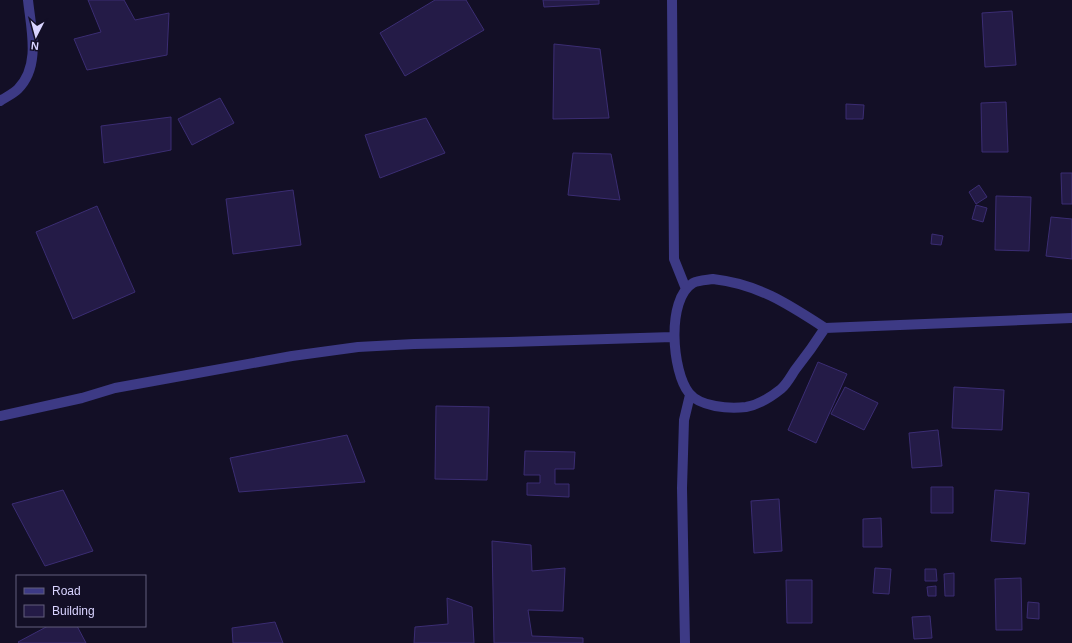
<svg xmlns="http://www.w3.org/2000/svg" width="1072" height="643" viewBox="0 0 1072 643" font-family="Helvetica,sans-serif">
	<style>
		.building { fill: #241b47; stroke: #3b2d73 }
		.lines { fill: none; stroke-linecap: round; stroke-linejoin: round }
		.minor { stroke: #3d3a85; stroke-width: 10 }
	</style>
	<rect width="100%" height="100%" fill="#130f26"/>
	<path class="building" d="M88 0H124L135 20 169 13 167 55 87 70 74 39 101 32Z
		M435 0H466L484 30 405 76 380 33Z
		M543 0H599V4L544 7Z
		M1012 11 1016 65 985 67 982 13Z
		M554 44 600 49 609 118 553 119Z
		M220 98 234 123 192 145 178 119Z
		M1006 102 1008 152H982L981 103Z
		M846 104 864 105 863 119H846Z
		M171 117V150L104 163 101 126Z
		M426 118 445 153 380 178 365 135Z
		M573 153 611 154 620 200 568 195Z
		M1061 173H1072V204H1062Z
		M979 185 987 197 976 204 969 192Z
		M293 190 301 245 233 254 226 199Z
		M996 196 1031 197 1029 251 995 250Z
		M976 205 987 208 983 222 972 219Z
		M97 206 135 292 73 319 36 232Z
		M1051 217 1072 219V259L1046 256Z
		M932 234 943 236 941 245 931 244Z
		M818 362 847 374 816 443 788 430Z
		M845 387 878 403 864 430 831 414Z
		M954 387 1004 390 1002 430 952 428Z
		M436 406 489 407 487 480 435 479Z
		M938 430 942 466 912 468 909 433Z
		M347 435 365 482 239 492 230 458Z
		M525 451 575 452 574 469H555V484H569V497L527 495V483H540V475H524Z
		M931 487H953V513H931Z
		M63 490 93 551 45 566 12 504Z
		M995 490 1029 493 1025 544 991 541Z
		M779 499 782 551 754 553 751 501Z
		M881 518 882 547H863V519Z
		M492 541 531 545 532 571 565 568 563 611 528 610 532 636 583 638V643H494Z
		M875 568 891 569 889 594 873 593Z
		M925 569H936L937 581H925Z
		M954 573V596H945L944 574Z
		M1021 578 1022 630H996L995 579Z
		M786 580H812V623H787Z
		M936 586V596H928L927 587Z
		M447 598 472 607 474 643H414L415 627 448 624Z
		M1028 602 1039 603V619L1027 618Z
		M930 616 932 638 914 639 912 617Z
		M275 622 283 643H233L232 628Z
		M48 626H77L86 643H19L18 642Z"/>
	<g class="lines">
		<path class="minor" d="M672 0 674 259 686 289
			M0 101C6 97 13 94 18 89 41 66 31 29 28 0
			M713 279C758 284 788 304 825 328 816 342 806 356 795 370 791 376 787 384 781 389 771 397 758 405 746 407 729 409 700 407 689 393 672 372 666 299 693 283 698 280 707 280 713 279Z
			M825 328 1072 318
			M0 416 82 398 115 388 292 356 358 347 414 344 509 342 673 337
			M685 643 682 488 684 420 690 395"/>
	</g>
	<rect x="16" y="575" width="130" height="52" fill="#130f26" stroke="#625e7d"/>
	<rect x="24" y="588" width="20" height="6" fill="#3d3a85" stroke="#625e7d"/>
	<text x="52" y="595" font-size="12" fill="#d9d4ff">Road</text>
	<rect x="24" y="605" width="20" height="12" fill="#241b47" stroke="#625e7d"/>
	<text x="52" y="615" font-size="12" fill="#d9d4ff">Building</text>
	<g transform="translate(36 36) rotate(186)" stroke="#130f26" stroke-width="3" paint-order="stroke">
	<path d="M0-3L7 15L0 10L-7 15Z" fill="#d9d4ff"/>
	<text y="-6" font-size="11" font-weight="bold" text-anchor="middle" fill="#d9d4ff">N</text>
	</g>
</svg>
